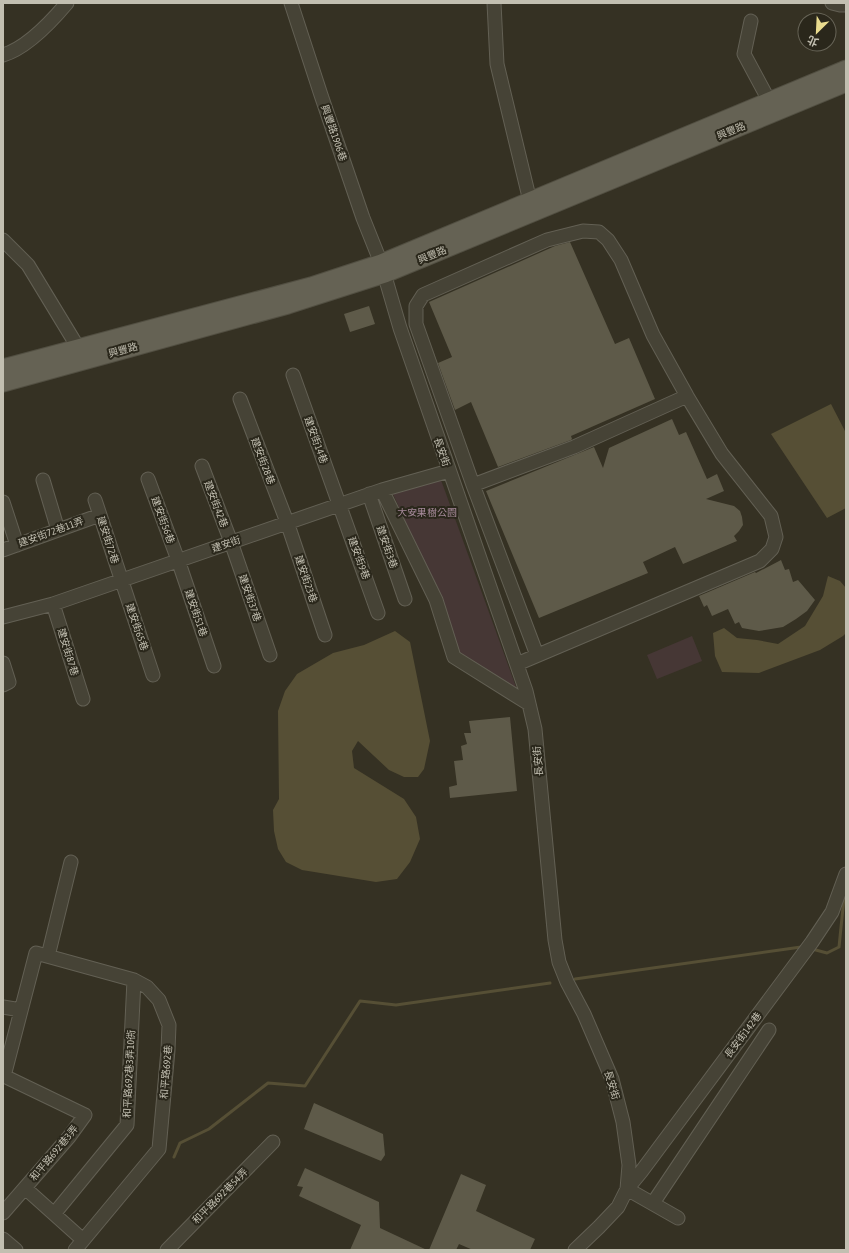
<svg xmlns="http://www.w3.org/2000/svg" width="849" height="1253" viewBox="0 0 849 1253" font-family="'Asap Condensed','Noto Sans TC',sans-serif">
	<style>
		.green { fill: #463735 }
		.water { fill: #564f35 }
		.lines { fill: none; stroke-linecap: round; stroke-linejoin: round }
		.stream { stroke: #564f35; stroke-width: 3 }
		.building { fill: #5e5a49 }
		.minor-casing { stroke: #636054; stroke-width: 15 }
		.major-casing { stroke: #524f42; stroke-width: 19 }
		.minor { stroke: #464336; stroke-width: 13 }
		.major { stroke: #656254; stroke-width: 17 }
		.labels { text-anchor: middle; dominant-baseline: central; stroke-width: 4; stroke-linejoin: round; paint-order: stroke }
		.street-label { font-size: 10px; fill: #c2bfb1; stroke: #2a271b }
		.park-label { font-size: 10px; fill: #a58999; stroke: #2a271b }
	</style>
	<rect width="100%" height="100%" fill="#353123"/>
	<path class="green" d="M441 480 519 695 458 658 439 597 393 494Z
		M692 636 702 661 657 679 647 655Z"/>
	<path class="water" d="M831 404 846 433V508L827 518 771 434Z
		M828 576 840 581 846 588V633L843 636 820 650 759 673 722 672 715 656 713 633 724 628 737 638 757 640 778 644 805 626 823 596Z
		M395 631 410 642 430 741 424 769 418 777H404L389 770 358 741 352 751 354 768 404 799 416 817 420 839 410 862 397 879 376 882 302 870 286 862 278 849 274 831 273 810 279 799 278 711 285 691 297 674 333 653 364 645Z"/>
	<g class="lines">
		<path class="stream" d="M812 949 827 953 839 947 844 898
			M575 979 801 947 804 948
			M174 1157 180 1143 209 1129 268 1083 305 1086 360 1001 396 1005 550 983"/>
	</g>
	<path class="building" d="M570 242 615 344 629 338 655 399 571 436 572 439 571 440 498 467 471 402 455 410 438 363 452 357 429 302 555 246Z
		M369 306 375 324 350 332 344 314Z
		M672 419 679 435 686 432 707 479 717 474 724 491 706 499 734 506 740 511 742 517 743 525 739 531 734 536 737 541 683 564 675 547 643 562 648 573 539 618 486 491 594 447 603 468 609 448Z
		M781 560 785 570 789 569 793 582 798 580 815 600 807 611 796 619 783 627 759 631 742 628 739 622 735 624 728 609 712 616 707 605 704 607 699 596 755 572 756 573Z
		M510 717 517 791 450 798 449 787 457 785 454 761 463 760 461 746 467 744 464 733H471L469 721Z
		M314 1103 383 1134 385 1155 381 1161 304 1129Z
		M305 1168 379 1202 380 1228 427 1250H350L361 1225 299 1196 303 1187 297 1186Z
		M461 1174 486 1185 476 1211 535 1239 530 1250H473L459 1244 456 1250H429Z"/>
	<g class="lines">
		<g class="minor-casing">
			<path id="minor" d="M291 3 321 95 363 218 381 263 400 328 526 691 535 729 555 940 559 962 567 982 584 1014 612 1079 623 1122 629 1165 627 1189 618 1207 599 1227 575 1250
				M494 3 497 64 530 201
				M832 3 840 5H846
				M751 21 744 54 773 108
				M3 55C27 48 51 22 67 3
				M3 240 28 265 79 349
				M293 375 378 613
				M240 399 287 522 325 635
				M202 466 231 542 270 655
				M148 479 178 560 214 666
				M43 480 58 530
				M473 485 574 447 687 396
				M382 490 436 600 454 657 529 704
				M369 494 405 599
				M95 500 153 675
				M3 502 17 545
				M3 550 100 515
				M53 604 83 699
				M3 617 53 604 382 490 449 471
				M3 663 9 682 3 685
				M517 664 760 561 772 549 776 537 771 516 722 454 687 396 653 335 621 260 608 240 599 232 583 231 547 240 423 295 416 306V324L473 485 537 655
				M48 956 71 862
				M3 1007 21 1010
				M25 1188 83 1240
				M653 1203 769 1030
				M3 1213 69 1137 85 1115 4 1076 36 953 134 980 147 987 159 1000 169 1025 168 1050 159 1149 75 1250
				M54 1214 127 1125 134 980
				M678 1218 627 1189 641 1172 812 942 832 912 846 874
				M3 1239 16 1250
				M167 1250 273 1142"/>
		</g>
		<g class="major-casing">
			<path id="major" d="M3 368 311 286 381 263 846 69
				M3 383 288 305 385 274 846 83"/>
		</g>
		<use href="#minor" class="minor"/>
		<use href="#major" class="major"/>
	</g>
	<g class="labels">
		<g class="street-label">
			<text transform="translate(731 131) rotate(-22)">興豐路</text>
			<text transform="translate(334 133) rotate(71)">興豐路1906巷</text>
			<text transform="translate(432 255) rotate(-22)">興豐路</text>
			<text transform="translate(123 350) rotate(-15)">興豐路</text>
			<text transform="translate(316 440) rotate(70)">建安街14巷</text>
			<text transform="translate(442 452) rotate(71)">長安街</text>
			<text transform="translate(263 461) rotate(69)">建安街28巷</text>
			<text transform="translate(216 504) rotate(69)">建安街42巷</text>
			<text transform="translate(163 520) rotate(70)">建安街56巷</text>
			<text transform="translate(51 532) rotate(-20)">建安街72巷11弄</text>
			<text transform="translate(108 540) rotate(72)">建安街72巷</text>
			<text transform="translate(226 544) rotate(-19)">建安街</text>
			<text transform="translate(387 547) rotate(71)">建安街3巷</text>
			<text transform="translate(359 558) rotate(70)">建安街9巷</text>
			<text transform="translate(306 579) rotate(71)">建安街23巷</text>
			<text transform="translate(250 598) rotate(71)">建安街37巷</text>
			<text transform="translate(196 613) rotate(71)">建安街51巷</text>
			<text transform="translate(137 627) rotate(71)">建安街65巷</text>
			<text transform="translate(68 652) rotate(73)">建安街87巷</text>
			<text transform="translate(538 761) rotate(-95)">長安街</text>
			<text transform="translate(743 1035) rotate(-53)">長安街142巷</text>
			<text transform="translate(166 1072) rotate(-85)">和平路692巷</text>
			<text transform="translate(129 1074) rotate(-87)">和平路692巷3弄10衖</text>
			<text transform="translate(612 1085) rotate(73)">長安街</text>
			<text transform="translate(54 1153) rotate(-50)">和平路692巷3弄</text>
			<text transform="translate(220 1196) rotate(-45)">和平路692巷54弄</text>
		</g>
		<g class="park-label">
			<text x="427" y="512">大安果樹公園</text>
		</g>
	</g>
	<rect width="849" height="1253" fill="none" stroke="#c2bfb1" stroke-width="8"/>
	<g transform="translate(817 32) rotate(204)"><circle r="19" fill="#2a271b" stroke="#676457"/>
	<path d="M0-3L7 15L0 10L-7 15Z" fill="#e9db8e"/>
	<text y="-6" font-size="11" font-weight="bold" text-anchor="middle" fill="#c2bfb1">北</text>
	</g>
</svg>
